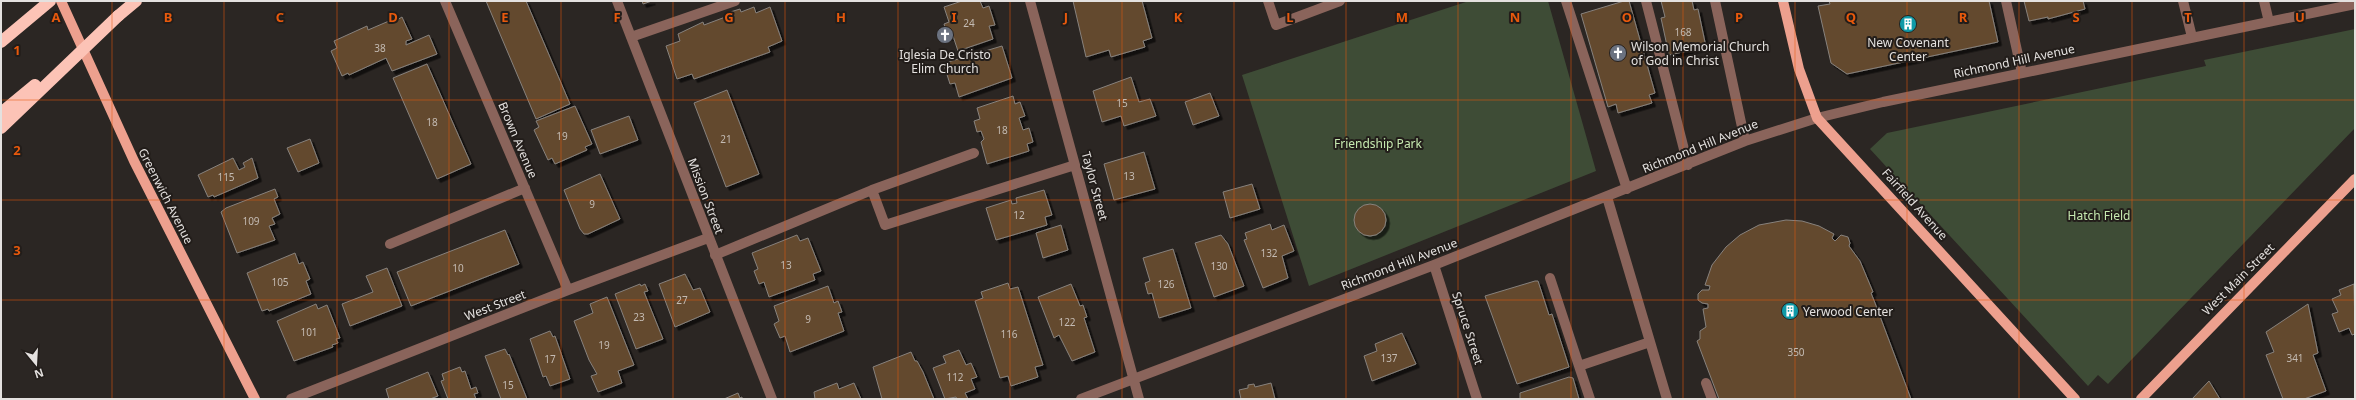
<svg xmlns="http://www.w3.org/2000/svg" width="2356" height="400" viewBox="0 0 2356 400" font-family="'Noto Sans',sans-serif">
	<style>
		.green { fill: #3e4c36 }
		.building { fill: #63482e; stroke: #87827d; filter: url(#shadow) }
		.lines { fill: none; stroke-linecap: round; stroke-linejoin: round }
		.minor { stroke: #8a645b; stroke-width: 10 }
		.major { stroke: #eda08e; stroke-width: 10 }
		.highway { stroke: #fcc3b6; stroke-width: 12 }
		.highway-bridge { stroke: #fcc3b6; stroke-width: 12 }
		.grid { fill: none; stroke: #e8590c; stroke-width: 1; stroke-opacity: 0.55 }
		.labels { text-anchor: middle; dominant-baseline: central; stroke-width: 4; stroke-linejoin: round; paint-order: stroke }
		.number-label { font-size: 10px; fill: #c4bbb3 }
		.poi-label { font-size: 12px; fill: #e4e1df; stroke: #221d1a }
		.street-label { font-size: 12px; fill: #e4e1df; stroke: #221d1a }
		.park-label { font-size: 12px; fill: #c6e9b0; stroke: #221d1a }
		.grid-label { font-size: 13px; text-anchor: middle; font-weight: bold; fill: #e8590c; stroke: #221d1a; stroke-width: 4; stroke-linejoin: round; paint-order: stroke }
	</style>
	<defs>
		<filter id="shadow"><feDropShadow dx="3.5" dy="3.5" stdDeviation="0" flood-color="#0009"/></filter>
	</defs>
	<rect width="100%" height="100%" fill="#2b2623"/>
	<path class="green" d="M1469 1H1548L1596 171 1309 286 1242 75Z
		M2355 29V128L2108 384 2098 375 2088 386 1870 149 1887 133 2206 66 2204 60Z"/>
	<path class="building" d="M486 1H526L570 104 536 119Z
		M642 1H652L643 4Z
		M962 1H980L983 8 989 6 995 25 989 26 993 39 958 51 953 36 948 37 944 24 949 22 944 7Z
		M1073 1H1142L1152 38 1143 41 1145 47 1111 57 1109 50 1086 57Z
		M1624 1H1629L1655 93 1649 95 1652 103 1618 113 1616 104 1608 107 1581 14Z
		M1661 1H1692L1694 10 1698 9 1706 47 1669 55 1661 18 1665 17Z
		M1829 1H1989L1998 42 1847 74 1831 63 1818 6 1830 4Z
		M2024 1H2083L2085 9 2048 19V17L2029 21Z
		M754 7 756 13 770 7 782 41 768 47 770 52 694 79 692 74 677 79 666 46 680 41 678 34 703 22 704 25 728 16 727 13 740 9 741 12Z
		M402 17 412 39 406 41V45L429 35 437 54 392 71 386 58 349 75 348 73 342 76 331 51 337 48 334 41 367 26 368 30 396 18 397 20Z
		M1002 46 1012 78 959 97 955 83 950 84 944 65 948 64V62Z
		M427 64 471 164 437 179 393 78Z
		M1131 77 1139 102 1150 99 1156 116 1124 126 1121 116 1102 122 1093 91Z
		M727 90 759 174 726 187 694 103Z
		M1210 93 1219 116 1193 125 1185 102Z
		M1013 96 1015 104 1020 102 1025 116 1019 118 1023 130 1029 128 1033 142 1027 144 1029 151 987 164 981 142 984 139 981 131 977 132 974 121 980 119 977 108Z
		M575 106 592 144 585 147 587 150 555 164 552 158 548 160 534 130 539 127 536 121Z
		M629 116 638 140 600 154 591 130Z
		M310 139 319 163 298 172 287 148Z
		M1144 152 1155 189 1114 200 1104 164Z
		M233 158 239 170 245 167 243 163 252 158 258 178 214 197 213 195 208 197 198 175Z
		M600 174 620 219 588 234H584L580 229 564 190Z
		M1252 184 1260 209 1230 218 1223 192Z
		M275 189 278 197 274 199 280 214 272 218 275 224 269 226 275 240 237 253 221 212 226 208Z
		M1044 190 1052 215 1045 217 1047 225 996 240 986 208 1011 200 1012 204 1017 203 1016 198Z
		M1354 220a16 16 0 1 1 32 0a16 16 0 1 1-32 0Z
		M1786 220 1802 221 1819 226 1834 234 1832 238 1835 241 1841 235 1848 237 1850 243 1849 246 1860 261 1873 292 1871 293 1875 303 1911 399H1719L1697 341 1700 339V331L1706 327 1703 309 1708 308V304L1702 303 1698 300V294L1702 290H1709L1710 286 1705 285 1712 265 1726 247 1740 235 1759 225Z
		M1270 224 1272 230 1284 225 1294 251 1282 256 1288 278 1263 288 1244 240 1247 239 1245 233Z
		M1061 225 1068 250 1043 258 1036 233Z
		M505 230 519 264 411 306 397 272Z
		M797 235 800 241 808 238 821 271 813 274 815 280 769 297 764 282 759 284 754 271 758 269 752 253Z
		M1221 235 1228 244 1244 286 1214 297 1195 243Z
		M1173 249 1191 308 1159 318 1152 293 1148 294 1145 283 1150 281 1143 258Z
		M295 253 299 264 303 262 310 279 306 281 311 294 269 311 268 309 262 311 247 273Z
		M387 268 402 306 350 326 342 304 373 292 366 276Z
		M685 274 693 290 700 288 710 312 675 327 659 284Z
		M1535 281H1538L1549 315 1552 314 1569 367 1517 384 1485 296Z
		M1008 283 1010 289 1018 287 1043 365 1035 367 1038 377 1011 386 1008 376 1000 378 975 301 983 298 981 292Z
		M640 284 641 286 645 284 648 291 644 292 663 339 636 349 615 294Z
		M1071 284 1080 306 1083 305 1087 317 1084 318 1095 352 1072 361 1059 335 1054 338 1038 297Z
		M2354 284 2355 334 2352 335 2349 328 2339 332 2332 314 2338 312 2332 299 2341 295 2339 290Z
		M828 286 834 303 838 301 842 312 838 313 844 331 790 352 785 336 780 338 774 324 779 321 774 306Z
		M607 297 634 365 618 371 622 383 598 392 591 376 597 374 589 360 574 321 593 313 590 304Z
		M316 304 318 309 327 305 340 338 336 339 338 343 332 345 333 347 294 361 277 321Z
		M2308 304 2318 353 2313 355 2326 391 2304 399H2283L2266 355 2274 352 2266 332Z
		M550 331 553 337 555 336 570 379 550 386 546 376 543 377 530 339Z
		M1402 333 1416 364 1372 381 1364 356 1377 351 1375 344Z
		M505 349 508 355 509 354 527 399H501L485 356Z
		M959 350 966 365 971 363 977 377 971 379 975 389 965 393 968 399H957L956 397 945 399 933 368 946 363 943 356Z
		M911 352 915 361H917L923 372 934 399H882L873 367Z
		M460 367 462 372 465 371 471 389 476 387 478 393 474 394 476 399H448L441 381 444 380 442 374Z
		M428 372 438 396 430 399H389L386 389Z
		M1569 377 1573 378 1579 399H1520V393Z
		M2209 381 2220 399H2192Z
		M837 383 839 389 854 383 861 399H815L814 392Z
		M1271 383 1275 399H1241L1239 390 1248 388V385L1254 384 1255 387Z
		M738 393 740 398 742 397V399H724Z"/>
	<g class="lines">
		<path class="minor" d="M445 1 568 290
			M617 1 772 399
			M1030 1 1139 399
			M1268 1 1276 25 1340 1
			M1566 1 1627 189
			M1646 1 1688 165
			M1715 1 1745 141
			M2006 1 2022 73
			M2183 1 2192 37
			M2264 1 2269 22
			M631 37 735 1
			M872 190 885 225 1075 165
			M1607 197 1667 399
			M390 244 525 188
			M715 255 872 190 974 153
			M1434 265 1477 399
			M1550 278 1579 366
			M1706 383 1712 399
			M291 399 568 290 708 238
			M1081 399 1434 265 1745 141 1817 118 1883 102 2355 4
			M1590 399 1579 366 1650 342"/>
		<path class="major" d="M61 1 134 161 255 399
			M1783 1 1799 69 1817 118 2075 399
			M2141 399 2355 179"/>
		<path class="highway" d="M118 16 136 1
			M1 42 50 1"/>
		<path class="highway-bridge" d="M1 113 35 85
			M1 128 118 16"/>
	</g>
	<path class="grid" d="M112 1V399M224 1V399M337 1V399M449 1V399M561 1V399M673 1V399M785 1V399M898 1V399M1010 1V399M1122 1V399M1234 1V399M1346 1V399M1458 1V399M1571 1V399M1683 1V399M1795 1V399M1907 1V399M2019 1V399M2132 1V399M2244 1V399M1 100H2355M1 200H2355M1 300H2355"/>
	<defs>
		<g id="building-disc" transform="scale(0.9)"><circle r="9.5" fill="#0f9aa8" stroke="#221d1a"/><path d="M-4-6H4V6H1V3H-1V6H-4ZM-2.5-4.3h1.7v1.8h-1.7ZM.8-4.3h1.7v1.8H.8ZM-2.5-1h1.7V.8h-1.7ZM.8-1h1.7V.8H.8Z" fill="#fff"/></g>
		<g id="church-disc" transform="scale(0.9)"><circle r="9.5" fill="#6b7280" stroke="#221d1a"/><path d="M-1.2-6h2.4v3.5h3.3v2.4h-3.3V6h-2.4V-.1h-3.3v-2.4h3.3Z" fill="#fff"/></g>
	</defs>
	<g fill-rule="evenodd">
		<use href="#building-disc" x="1908" y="24"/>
		<use href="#church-disc" x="945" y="35"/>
		<use href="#church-disc" x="1618" y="53"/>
		<use href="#building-disc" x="1790" y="311"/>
	</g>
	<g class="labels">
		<g class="number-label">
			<text x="969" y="23">24</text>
			<text x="1683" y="32">168</text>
			<text x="380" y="48">38</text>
			<text x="1122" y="103">15</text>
			<text x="432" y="122">18</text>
			<text x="1002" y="130">18</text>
			<text x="562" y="136">19</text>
			<text x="726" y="139">21</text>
			<text x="1129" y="176">13</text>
			<text x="226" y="177">115</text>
			<text x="592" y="204">9</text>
			<text x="1019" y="215">12</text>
			<text x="251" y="221">109</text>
			<text x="1269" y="253">132</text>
			<text x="786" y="265">13</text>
			<text x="1219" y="266">130</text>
			<text x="458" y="268">10</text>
			<text x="280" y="282">105</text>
			<text x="1166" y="284">126</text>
			<text x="682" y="300">27</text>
			<text x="639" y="317">23</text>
			<text x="808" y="319">9</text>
			<text x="1067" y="322">122</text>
			<text x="309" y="332">101</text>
			<text x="1009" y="334">116</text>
			<text x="604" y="345">19</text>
			<text x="1796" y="352">350</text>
			<text x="1389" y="358">137</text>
			<text x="2295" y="358">341</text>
			<text x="550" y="359">17</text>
			<text x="955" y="377">112</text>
			<text x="508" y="385">15</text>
		</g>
		<g class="poi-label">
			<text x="1908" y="42">New Covenant<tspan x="1908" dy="14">Center</tspan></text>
			<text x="1631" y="46" text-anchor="start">Wilson Memorial Church<tspan x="1631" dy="14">of God in Christ</tspan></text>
			<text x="945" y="54">Iglesia De Cristo<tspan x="945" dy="14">Elim Church</tspan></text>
			<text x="1803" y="311" text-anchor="start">Yerwood Center</text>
		</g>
		<g class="street-label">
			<text transform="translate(2014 61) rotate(-12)">Richmond Hill Avenue</text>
			<text transform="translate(518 140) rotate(67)">Brown Avenue</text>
			<text transform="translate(1700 146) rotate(-22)">Richmond Hill Avenue</text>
			<text transform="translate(1095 186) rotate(75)">Taylor Street</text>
			<text transform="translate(166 196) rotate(63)">Greenwich Avenue</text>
			<text transform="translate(706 196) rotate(69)">Mission Street</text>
			<text transform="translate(1915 204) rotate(48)">Fairfield Avenue</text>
			<text transform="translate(1399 264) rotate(-21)">Richmond Hill Avenue</text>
			<text transform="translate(2238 279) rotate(-45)">West Main Street</text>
			<text transform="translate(495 305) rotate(-21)">West Street</text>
			<text transform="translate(1468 328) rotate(72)">Spruce Street</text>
		</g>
		<g class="park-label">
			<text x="1378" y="143">Friendship Park</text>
			<text x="2099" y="215">Hatch Field</text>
		</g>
	</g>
	<g class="grid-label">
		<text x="56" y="22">A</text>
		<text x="168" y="22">B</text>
		<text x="280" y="22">C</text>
		<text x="393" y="22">D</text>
		<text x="505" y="22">E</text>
		<text x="617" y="22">F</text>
		<text x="729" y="22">G</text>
		<text x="841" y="22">H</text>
		<text x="954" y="22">I</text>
		<text x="1066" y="22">J</text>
		<text x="1178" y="22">K</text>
		<text x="1290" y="22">L</text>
		<text x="1402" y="22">M</text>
		<text x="1515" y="22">N</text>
		<text x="1627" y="22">O</text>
		<text x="1739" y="22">P</text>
		<text x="1851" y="22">Q</text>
		<text x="1963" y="22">R</text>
		<text x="2076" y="22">S</text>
		<text x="2188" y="22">T</text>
		<text x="2300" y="22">U</text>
		<text x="17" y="55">1</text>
		<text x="17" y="155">2</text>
		<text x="17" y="255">3</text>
	</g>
	<rect width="2356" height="400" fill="none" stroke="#e4e1df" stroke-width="4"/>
	<g transform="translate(36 364) rotate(162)" stroke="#221d1a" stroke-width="3" paint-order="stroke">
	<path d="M0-3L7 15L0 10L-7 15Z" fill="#e4e1df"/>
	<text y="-6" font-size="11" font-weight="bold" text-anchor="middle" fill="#e4e1df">N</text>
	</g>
</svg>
